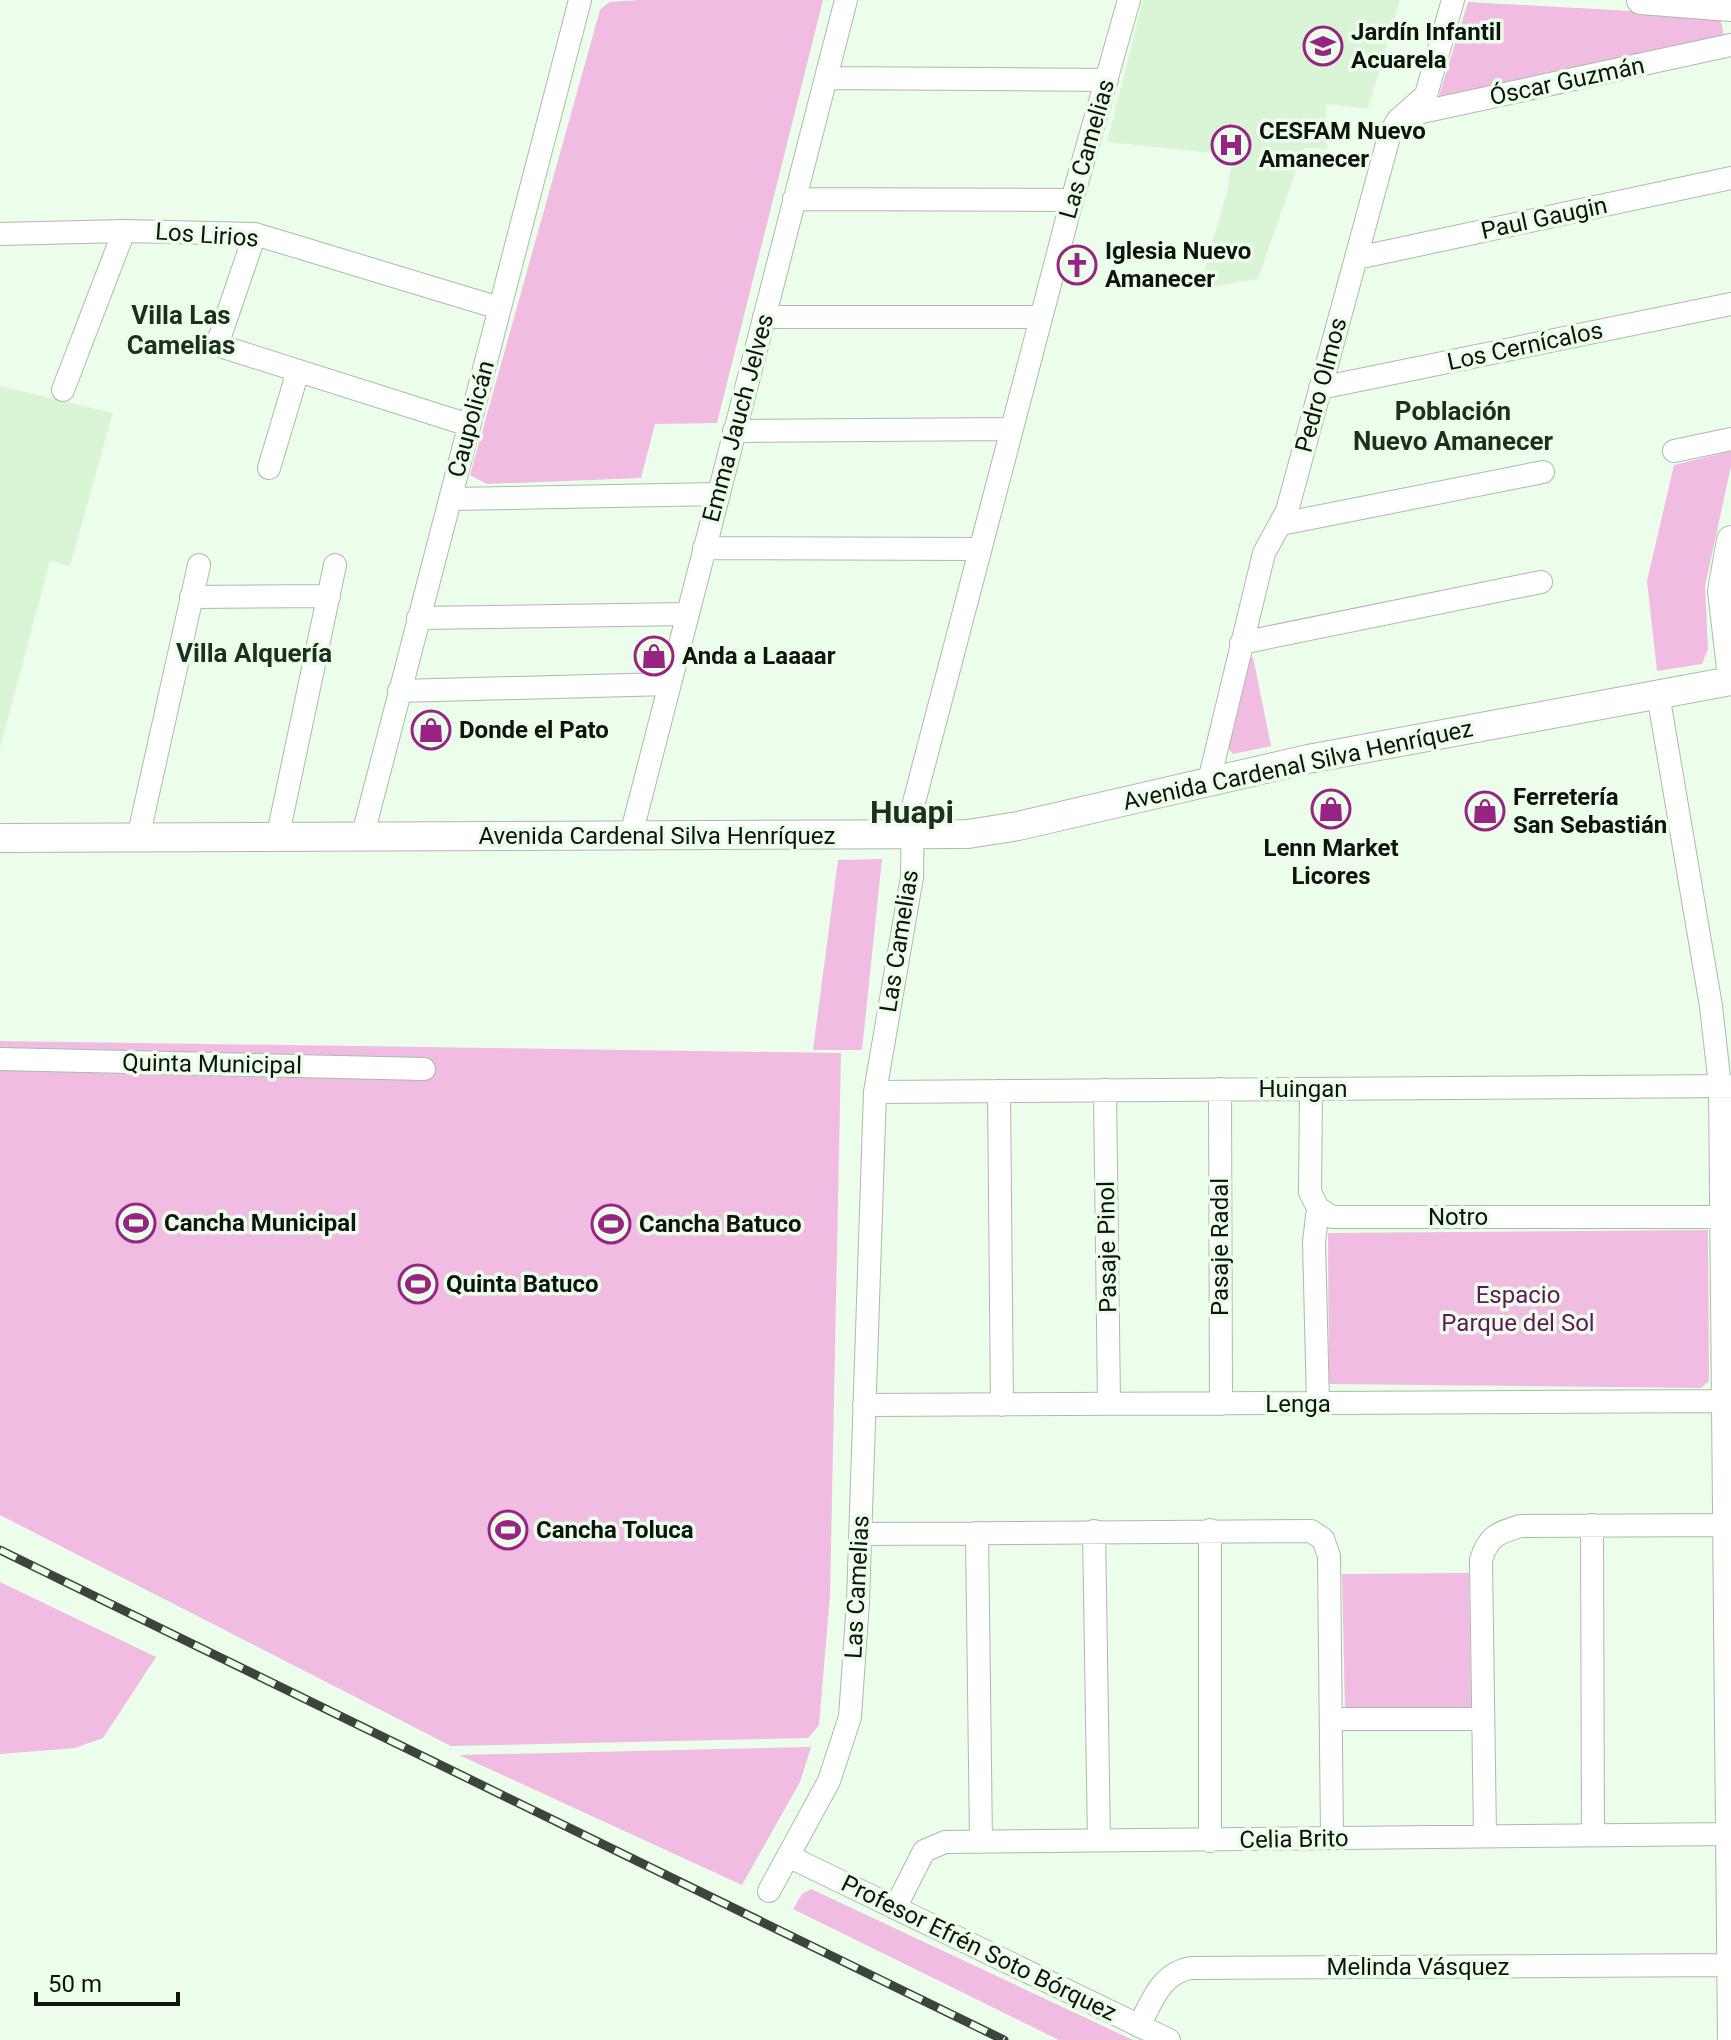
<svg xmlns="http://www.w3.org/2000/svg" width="1731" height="2040" viewBox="0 0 1731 2040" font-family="Roboto,sans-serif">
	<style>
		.built { fill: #d9f5d6 }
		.green { fill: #f0bce1 }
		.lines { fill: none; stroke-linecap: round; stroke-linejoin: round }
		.minor-casing { stroke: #a8bda6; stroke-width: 24 }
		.tertiary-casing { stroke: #a8bda6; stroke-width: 30 }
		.minor { stroke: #fff; stroke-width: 22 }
		.tertiary { stroke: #fff; stroke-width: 28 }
		.rail-casing { stroke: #3c453b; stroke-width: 9 }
		.rail { stroke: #ecfeeb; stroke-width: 6; stroke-dasharray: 18; stroke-linecap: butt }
		.labels { text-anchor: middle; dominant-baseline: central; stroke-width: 7; stroke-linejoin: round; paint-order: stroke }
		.poi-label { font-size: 24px; font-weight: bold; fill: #0e150d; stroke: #ecfeeb; text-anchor: start }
		.street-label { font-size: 24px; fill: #0e150d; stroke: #ecfeeb }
		.park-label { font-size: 24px; fill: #621754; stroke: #ecfeeb }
		.neighbourhood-label { font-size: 26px; font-weight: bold; fill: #1e2f1d; stroke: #ecfeeb }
		.district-label { font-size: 32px; font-weight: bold; fill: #1e2f1d; stroke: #ecfeeb }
	</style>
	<rect width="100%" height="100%" fill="#ecfeeb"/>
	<path class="built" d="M1143 0H1400L1368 109 1326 104 1327 149 1304 148 1258 279 1199 289 1227 192 1233 155 1107 142Z
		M0 386 113 413 70 566 50 561 0 748Z"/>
	<path class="green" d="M641 0H823L717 423 655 424 641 478 487 484 470 475 600 10 609 2Z
		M1468 2 1720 16 1724 37 1438 99Z
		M1731 451V466L1705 586 1708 649 1702 664 1657 671 1647 581 1674 465Z
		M1253 657 1271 746 1233 754 1227 747 1247 659Z
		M882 859 862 1050H813L838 860Z
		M0 1041 841 1053 830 1595 819 1725 808 1738 451 1746 0 1515Z
		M1708 1230 1709 1381 1701 1388 1329 1384 1328 1233Z
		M1469 1573 1471 1708 1345 1709 1342 1574Z
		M0 1582 156 1657 103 1738 75 1748 0 1754Z
		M811 1747 800 1782 742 1885 459 1755Z
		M811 1889 1133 2040H1059L793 1909 802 1894Z"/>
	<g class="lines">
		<g class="minor-casing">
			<path id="minor" d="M826 78 1107 80
				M1408 115 1731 45
				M794 199 1072 200
				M0 234 124 231 255 234 499 308
				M255 234 217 345 469 425
				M1357 258 1731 178
				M764 317H1040
				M1320 388 1731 304
				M63 390 124 231
				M734 431 1012 429
				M1674 451 1731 439
				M269 468 298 371
				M450 499 718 494
				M1281 524 1543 472
				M704 548 979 549
				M191 597 329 596
				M418 618 687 614
				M1241 643 1541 582
				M399 691 668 684
				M1658 694 1711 1006 1720 1086 1729 2040
				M1209 781 1264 553 1287 511 1390 133 1398 120 1426 95 1453 0
				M631 835 846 0
				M138 838 199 565
				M362 838 580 0
				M277 839 335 565
				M0 1059 424 1069
				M1220 1089 1221 1404
				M1311 1089 1310 1192 1318 1208 1332 1217H1722
				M1105 1090 1109 1404
				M999 1091 1002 1405
				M875 1092 1731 1086
				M1318 1403 1314 1242 1318 1208
				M864 1405 1731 1401
				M1592 1525 1593 1836
				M1210 1530V1841
				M1094 1531 1099 1841
				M977 1533 981 1842
				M861 1534 1311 1531 1323 1539 1329 1556 1332 1838
				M1331 1719H1483
				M1485 1836 1481 1560C1488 1536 1498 1533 1520 1526L1731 1525
				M788 1856 1169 2040
				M769 1891 829 1781 850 1717 858 1601 875 1092 912 877 913 806 1072 200 1129 0
				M895 1908 924 1851 945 1842 1731 1834
				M1139 2026C1152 2001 1161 1973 1191 1968L1728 1965"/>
		</g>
		<g class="tertiary-casing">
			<path id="tertiary" d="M1641 0 1731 7
				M1731 540 1722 591 1731 668
				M0 838 968 834 1018 826 1308 759 1731 681"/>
		</g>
		<use href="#minor" class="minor"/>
		<use href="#tertiary" class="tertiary"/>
		<g class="rail-casing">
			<path id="rail" d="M0 1550 1004 2040"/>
		</g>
		<use href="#rail" class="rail"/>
	</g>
	<defs>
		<g id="school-ring" transform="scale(2)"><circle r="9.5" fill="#ecfeeb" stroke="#972482" stroke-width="1.5"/><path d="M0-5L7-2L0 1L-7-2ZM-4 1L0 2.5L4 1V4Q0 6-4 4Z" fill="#972482"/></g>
		<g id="hospital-ring" transform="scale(2)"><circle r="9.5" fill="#ecfeeb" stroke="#972482" stroke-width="1.5"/><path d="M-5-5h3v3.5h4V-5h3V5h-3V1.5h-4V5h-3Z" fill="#972482"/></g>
		<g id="church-ring" transform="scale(2)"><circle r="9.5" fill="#ecfeeb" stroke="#972482" stroke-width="1.5"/><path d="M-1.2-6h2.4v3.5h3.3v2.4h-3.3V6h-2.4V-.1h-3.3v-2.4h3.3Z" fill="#972482"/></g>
		<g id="shop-ring" transform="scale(2)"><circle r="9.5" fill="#ecfeeb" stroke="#972482" stroke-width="1.5"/><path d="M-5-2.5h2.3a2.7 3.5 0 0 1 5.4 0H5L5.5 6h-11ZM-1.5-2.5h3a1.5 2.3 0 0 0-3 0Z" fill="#972482"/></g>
		<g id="stadium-ring" transform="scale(2)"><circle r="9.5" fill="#ecfeeb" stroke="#972482" stroke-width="1.5"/><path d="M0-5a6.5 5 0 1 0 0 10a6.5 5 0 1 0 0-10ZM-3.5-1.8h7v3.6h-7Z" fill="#972482"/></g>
	</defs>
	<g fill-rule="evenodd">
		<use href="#school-ring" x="1323" y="46"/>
		<use href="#hospital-ring" x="1231" y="145"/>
		<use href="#church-ring" x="1077" y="265"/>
		<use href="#shop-ring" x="654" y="656"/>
		<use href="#shop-ring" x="431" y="730"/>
		<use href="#shop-ring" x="1331" y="809"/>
		<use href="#shop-ring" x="1485" y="811"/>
		<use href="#stadium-ring" x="136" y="1223"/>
		<use href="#stadium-ring" x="611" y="1224"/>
		<use href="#stadium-ring" x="418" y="1284"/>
		<use href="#stadium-ring" x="508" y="1530"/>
	</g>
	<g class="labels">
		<g class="poi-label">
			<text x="1351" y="32">Jardín Infantil<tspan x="1351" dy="28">Acuarela</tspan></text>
			<text x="1259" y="131">CESFAM Nuevo<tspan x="1259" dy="28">Amanecer</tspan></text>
			<text x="1105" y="251">Iglesia Nuevo<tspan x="1105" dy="28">Amanecer</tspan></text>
			<text x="682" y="656">Anda a Laaaar</text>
			<text x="459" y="730">Donde el Pato</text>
			<text x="1513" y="797">Ferretería<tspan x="1513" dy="28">San Sebastián</tspan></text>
			<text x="1331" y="848" text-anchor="middle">Lenn Market<tspan x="1331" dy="28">Licores</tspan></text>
			<text x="164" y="1223">Cancha Municipal</text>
			<text x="639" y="1224">Cancha Batuco</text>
			<text x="446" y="1284">Quinta Batuco</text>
			<text x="536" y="1530">Cancha Toluca</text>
		</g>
		<g class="street-label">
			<text transform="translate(1567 81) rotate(-12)">Óscar Guzmán</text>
			<text transform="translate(1087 149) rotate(-74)">Las Camelias</text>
			<text transform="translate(1544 218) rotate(-12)">Paul Gaugin</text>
			<text transform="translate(207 235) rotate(4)">Los Lirios</text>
			<text transform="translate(1525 346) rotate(-12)">Los Cernícalos</text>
			<text transform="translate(1321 385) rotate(-75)">Pedro Olmos</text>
			<text transform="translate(738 418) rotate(-75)">Emma Jauch Jelves</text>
			<text transform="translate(471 419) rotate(-75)">Caupolicán</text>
			<text transform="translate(1298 765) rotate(-12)">Avenida Cardenal Silva Henríquez</text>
			<text x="657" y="836">Avenida Cardenal Silva Henríquez</text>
			<text transform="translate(899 941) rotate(-81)">Las Camelias</text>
			<text transform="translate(212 1064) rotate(1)">Quinta Municipal</text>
			<text x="1303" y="1089">Huingan</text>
			<text x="1458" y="1217">Notro</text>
			<text transform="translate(1107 1247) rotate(-91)">Pasaje Pinol</text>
			<text transform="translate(1220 1247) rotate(-90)">Pasaje Radal</text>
			<text x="1298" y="1404">Lenga</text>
			<text transform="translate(857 1587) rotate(-87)">Las Camelias</text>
			<text transform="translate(1294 1839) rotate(-1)">Celia Brito</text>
			<text transform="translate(979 1948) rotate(26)">Profesor Efrén Soto Bórquez</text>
			<text x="1418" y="1967">Melinda Vásquez</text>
		</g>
		<g class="park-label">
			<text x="1518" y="1295">Espacio<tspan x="1518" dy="28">Parque del Sol</tspan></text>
		</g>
		<g class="neighbourhood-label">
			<text x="181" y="315">Villa Las<tspan x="181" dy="30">Camelias</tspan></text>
			<text x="1453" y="411">Población<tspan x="1453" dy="30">Nuevo Amanecer</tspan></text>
			<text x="254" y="653">Villa Alquería</text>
		</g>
		<g class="district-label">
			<text x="912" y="812">Huapi</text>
		</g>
	</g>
	<path d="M36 1992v12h142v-12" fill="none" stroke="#0e150d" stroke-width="4"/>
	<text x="48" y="1992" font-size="24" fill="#0e150d" stroke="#ecfeeb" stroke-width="6" paint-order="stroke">50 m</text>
</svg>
